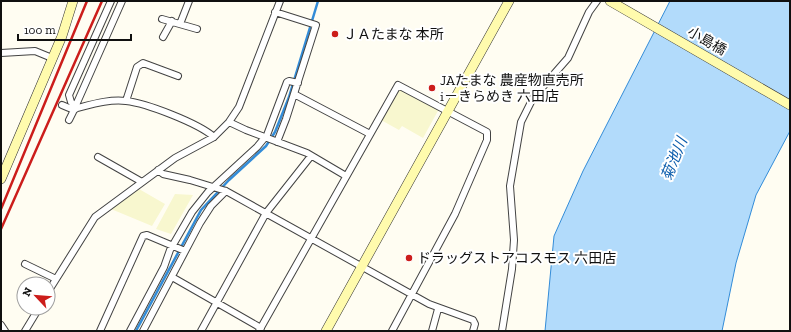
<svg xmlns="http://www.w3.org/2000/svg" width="791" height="332" viewBox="0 0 791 332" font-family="'Zilla Slab','Noto Sans JP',serif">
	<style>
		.farmland { fill: #f8f7cf }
		.water { fill: #b2dbfb; stroke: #338cd8 }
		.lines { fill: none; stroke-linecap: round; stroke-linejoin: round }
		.stream { stroke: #338cd8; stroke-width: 2.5 }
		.street-casing { stroke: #434343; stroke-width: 8 }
		.secondary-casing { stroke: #323232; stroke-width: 10 }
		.street { stroke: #fff; stroke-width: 6 }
		.secondary { stroke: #fffbad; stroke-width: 9 }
		.rail { stroke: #cc1d1b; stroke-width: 2.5 }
		.poi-dot { fill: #cc1d1b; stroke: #fff; stroke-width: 1.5 }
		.labels { text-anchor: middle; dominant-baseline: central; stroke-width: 4; stroke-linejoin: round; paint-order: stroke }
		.poi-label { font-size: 14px; fill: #101010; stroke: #fff; text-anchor: start }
		.street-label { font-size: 14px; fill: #101010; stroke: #fff }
		.water-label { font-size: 15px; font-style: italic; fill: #0d5ead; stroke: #fff }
	</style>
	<rect width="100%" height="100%" fill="#fffdf2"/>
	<path class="farmland" d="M398 88 439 109 423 138 402 126 399 130 381 120Z
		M139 189 165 204 152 226 111 209Z
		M175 194 193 195 171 234 156 229Z"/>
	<path class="water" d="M670 1H790V131L756 195 736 263 722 331H545L554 236 583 171Z"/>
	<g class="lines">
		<path class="stream" d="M136 331 201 210 229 180 266 146 275 132 289 97 318 1"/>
		<g class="street-casing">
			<path id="street" d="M275 12 316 25 286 119 277 142
				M162 19 197 29
				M180 24 189 1
				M163 37 172 21
				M1 53 35 51 52 58
				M294 94 370 134
				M126 101 137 67 143 63 178 76
				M62 105 74 110
				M76 105 122 1
				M77 108 71 102 69 95 111 1
				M69 120 74 110 77 108C93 104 110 99 126 101 146 103 198 123 214 137
				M229 122 246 130 307 153 346 176
				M98 157 142 182
				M158 170 163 174 190 180 226 191 429 304 473 320 475 324 473 331
				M25 264 56 279
				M172 277 261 328
				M48 292 95 217 175 158 214 137 229 122 239 107 280 1
				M1 325 5 331
				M25 331 39 308
				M100 331 143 236 147 235 185 251
				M130 331 164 267 170 250 192 212 208 192 257 147 267 135 287 82 289 81 298 83
				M143 331 200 223 211 206 226 191
				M201 331 266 213 311 156
				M259 331 398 85 487 132V140L455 214 392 331
				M432 331 438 309
				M502 331 512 269 514 240 510 186 521 122 533 98 568 58 589 12 597 1"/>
		</g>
		<g class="secondary-casing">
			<path id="secondary" d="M610 1 790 105
				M1 179 62 36 73 1
				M326 331 509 1"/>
		</g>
		<use href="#street" class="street"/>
		<use href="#secondary" class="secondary"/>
		<path class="rail" d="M1 209 87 1
			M1 229 102 1"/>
	</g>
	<g class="poi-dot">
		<circle cx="335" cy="34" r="4"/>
		<circle cx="432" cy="88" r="4"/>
		<circle cx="409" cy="258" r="4"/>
	</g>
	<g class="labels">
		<g class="poi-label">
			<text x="343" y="34">ＪＡたまな 本所</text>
			<text x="440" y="80">JAたまな 農産物直売所<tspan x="440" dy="16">i－きらめき 六田店</tspan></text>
			<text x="417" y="258">ドラッグストアコスモス 六田店</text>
		</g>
		<g class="street-label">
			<text transform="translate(707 41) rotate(30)">小島橋</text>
		</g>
		<g class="water-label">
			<text transform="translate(674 159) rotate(-68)">菊池川</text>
		</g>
	</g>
	<rect width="791" height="332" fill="none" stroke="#101010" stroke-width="4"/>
	<g transform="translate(36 296) rotate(296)"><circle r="19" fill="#ffffff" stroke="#9f9f9f"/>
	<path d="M0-3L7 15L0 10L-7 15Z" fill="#cc1d1b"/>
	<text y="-6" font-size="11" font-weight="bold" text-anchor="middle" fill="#101010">N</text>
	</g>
	<path d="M18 34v6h113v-6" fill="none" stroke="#101010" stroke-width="2"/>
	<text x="24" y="34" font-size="12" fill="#101010" stroke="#ffffff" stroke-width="3" paint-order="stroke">100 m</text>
</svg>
